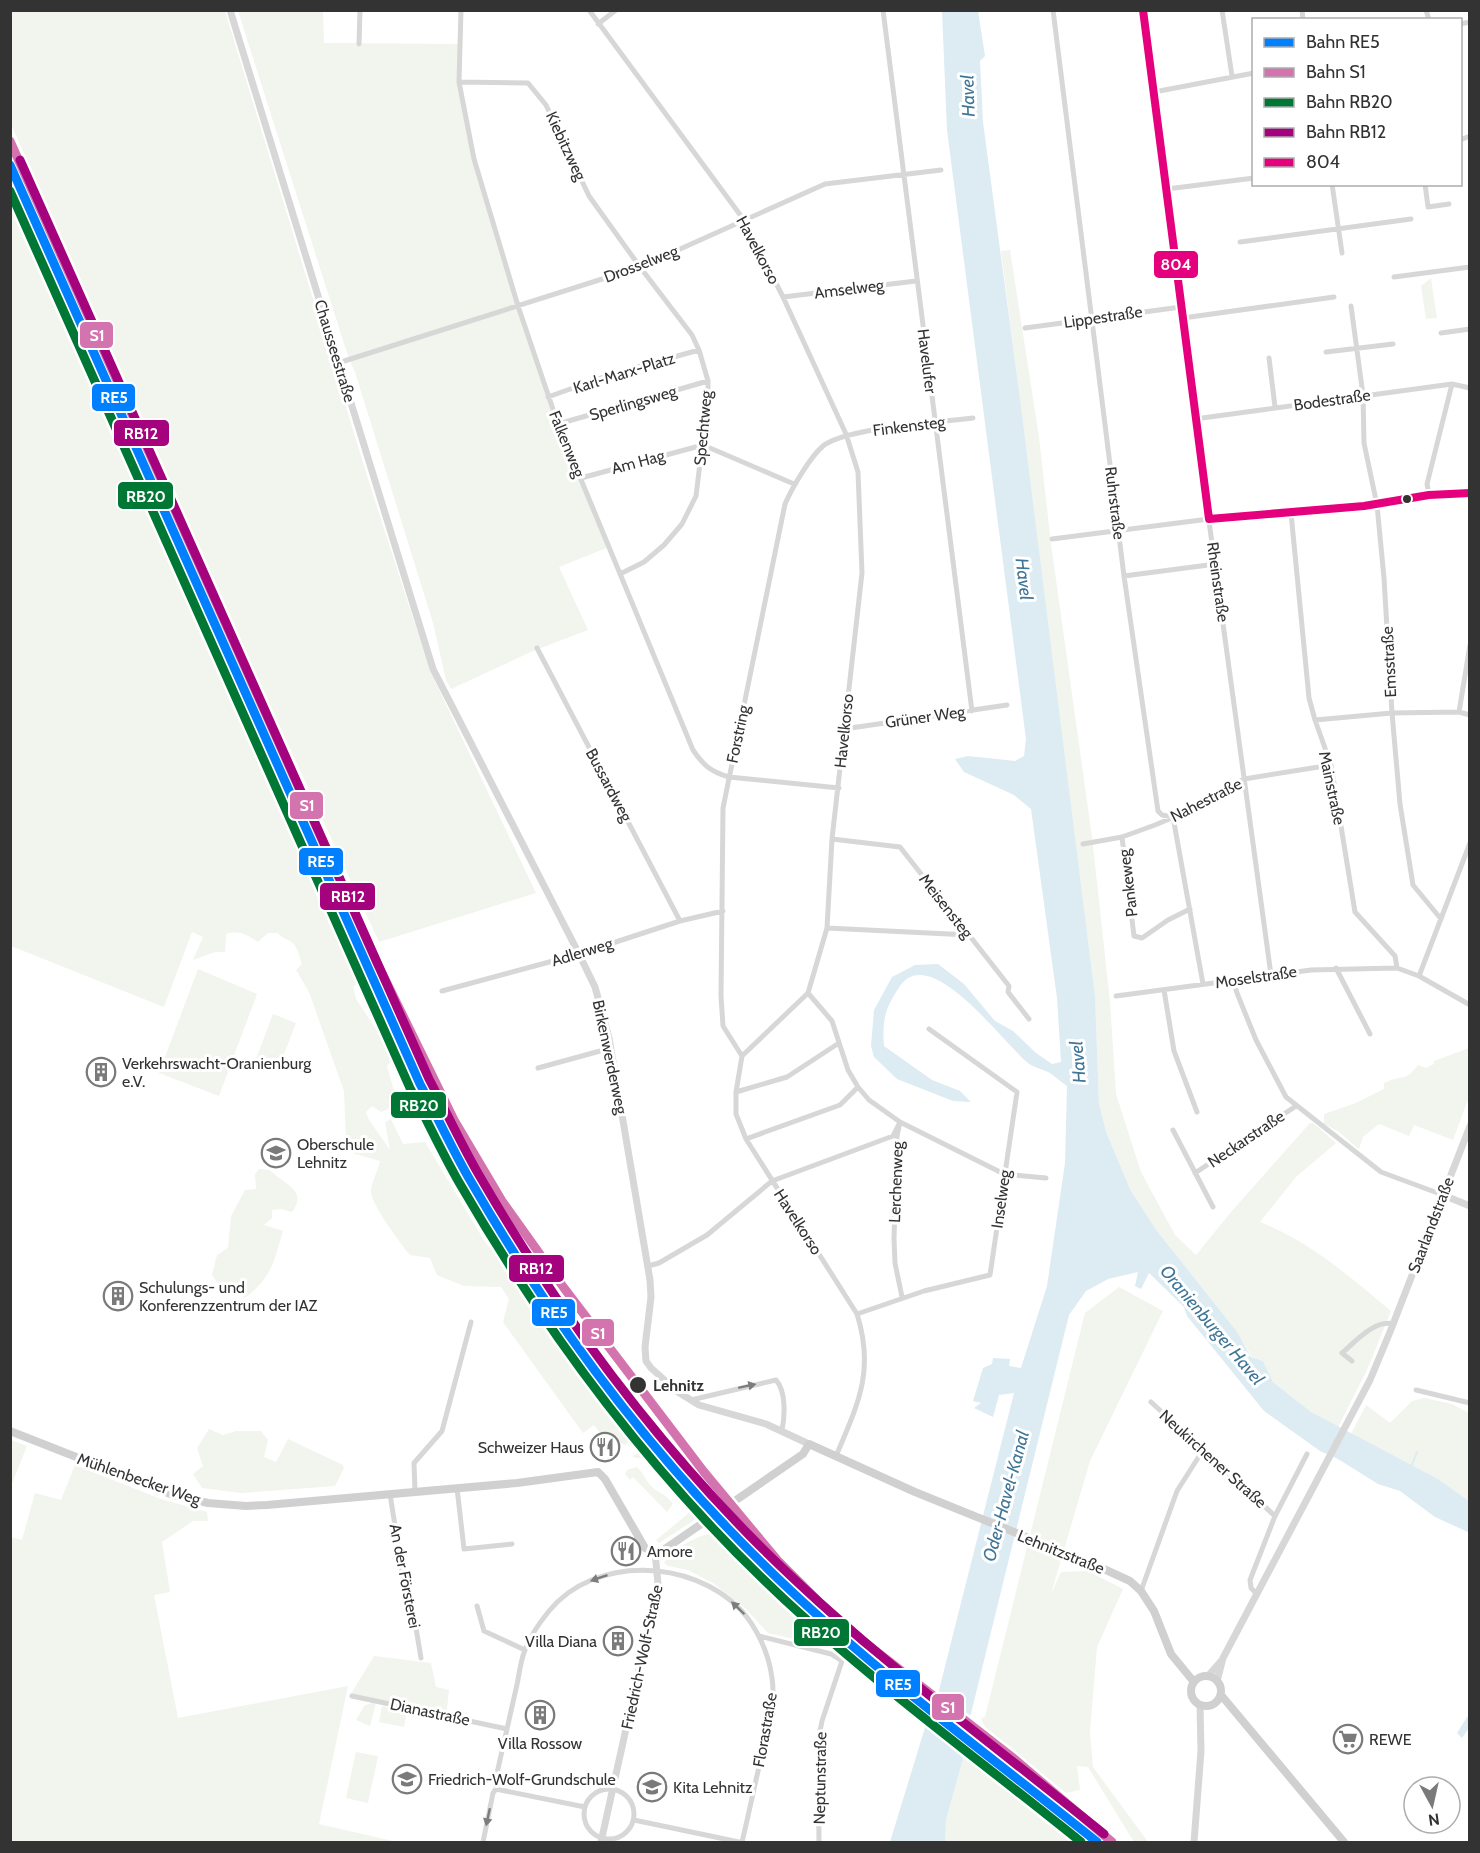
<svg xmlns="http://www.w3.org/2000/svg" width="1480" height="1853" viewBox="0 0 1480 1853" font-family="Cabin,sans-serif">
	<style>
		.green { fill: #f1f5ed }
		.water { fill: #ddebf3 }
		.pier { fill: #fff }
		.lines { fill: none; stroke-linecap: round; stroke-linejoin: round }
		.stream { stroke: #ddebf3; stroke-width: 2 }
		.minor { stroke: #d7d7d7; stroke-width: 5 }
		.tertiary { stroke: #d7d7d7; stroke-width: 7 }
		.secondary { stroke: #d0d0d0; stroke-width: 8 }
		.bus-1-casing { stroke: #fff; stroke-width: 12 }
		.bus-1 { stroke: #e5007d; stroke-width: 8 }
		.rail-1-casing { stroke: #fff; stroke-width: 14 }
		.rail-2-casing { stroke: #fff; stroke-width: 14 }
		.rail-3-casing { stroke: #fff; stroke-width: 14 }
		.rail-4-casing { stroke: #fff; stroke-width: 14 }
		.rail-1 { stroke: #0080ff; stroke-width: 9 }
		.rail-2 { stroke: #d474ae; stroke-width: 9 }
		.rail-3 { stroke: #007734; stroke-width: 9 }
		.rail-4 { stroke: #a5027d; stroke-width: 9 }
		.oneway { fill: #7d7d7d }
		.bus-dot { fill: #333; stroke: #fff; stroke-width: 2 }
		.labels { text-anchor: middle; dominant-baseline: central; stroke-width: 6; stroke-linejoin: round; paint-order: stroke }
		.street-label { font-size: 16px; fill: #333; stroke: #fff }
		.poi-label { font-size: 16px; fill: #333; stroke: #fff; text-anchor: start }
		.stop-label { font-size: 16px; font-weight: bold; fill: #333; stroke: #fff; text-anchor: start }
		.water-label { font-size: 18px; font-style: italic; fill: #3f7597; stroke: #fff }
		.line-badge { stroke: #fff; stroke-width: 2 }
		.badge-label { font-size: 16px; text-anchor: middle; font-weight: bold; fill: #fff }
	</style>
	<rect width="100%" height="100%" fill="#fff"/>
	<path class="green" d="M10 11H225L368 479 430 671 536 893 379 942 234 627 11 124Z
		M238 11H323L324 43 459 44V82L474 159 548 397 609 547 559 567 588 630 533 651 451 689 446 680 433 623 355 372 348 356Z
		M10 193 292 827 297 849 361 983 353 986 356 999 382 1038 392 1060 387 1066 398 1105 381 1112 372 1106 366 1112 369 1120 390 1150 385 1122 391 1119 403 1144 425 1142 485 1242 511 1272 636 1436 625 1445 601 1434 594 1425 583 1433 503 1322 509 1299 501 1287 464 1286 437 1275 430 1258 410 1255C400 1243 372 1205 371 1192 371 1183 378 1171 380 1161L352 1153 346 1140 344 1091 309 992 296 970 302 964C299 956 298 946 290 941 285 938 282 938 278 933H268L258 942C247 935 240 930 226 934L225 952H215L193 960 203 937 192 932 164 1007 11 946Z
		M1010 250 1039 437 1051 544 1092 837 1110 1002 1116 1094 1141 1172 1175 1235 1196 1255 1231 1212 1310 1123H1313L1336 1143 1296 1177 1260 1222C1311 1242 1349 1276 1391 1311L1367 1370 1338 1427 1311 1412 1273 1382 1263 1361 1252 1357 1238 1333 1157 1231 1131 1191 1106 1132 1099 1103 1095 996 1001 251Z
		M1431 278 1437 318 1426 319 1421 286Z
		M198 969 257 994 219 1096 159 1073Z
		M273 1014 296 1023 279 1067 256 1059Z
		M1469 1048V1097L1453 1140 1414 1125 1409 1136 1379 1124 1363 1137 1359 1149 1338 1131 1324 1124V1114L1356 1103 1384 1089V1083C1401 1074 1405 1083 1418 1065L1426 1068 1434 1064V1061Z
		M259 1169 270 1170C282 1184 309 1189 292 1212L281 1209 272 1210V1218L264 1225 283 1231C273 1263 273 1276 245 1298L231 1283 222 1289 212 1275 217 1255 228 1248 231 1216 245 1190 256 1189 255 1174Z
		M1119 1287 1163 1311 1090 1461 1051 1594 1061 1572 1088 1571 1123 1589 1097 1647 1090 1731 1093 1767 1148 1842H1134L1088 1767 1077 1766 1080 1790 1066 1793 985 1727 981 1718 985 1717 1085 1313Z
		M1424 1398 1452 1404 1469 1413V1501L1438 1479 1351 1434 1366 1405 1390 1423 1412 1401Z
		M209 1429 223 1435 236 1431H261L268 1440 264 1457 276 1462 288 1439 343 1465 344 1468 335 1486 241 1493 202 1488 193 1474 203 1466 197 1448Z
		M11 1440 27 1446 11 1486Z
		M644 1448 704 1514 659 1543 656 1540 690 1512 644 1459 632 1457Z
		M75 1465 161 1499 207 1512 208 1521H193L162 1542 170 1592 154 1595 178 1718 348 1686 319 1824 397 1842H11V1537L22 1540 35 1493 61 1500Z
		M637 1467C644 1473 646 1482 653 1488 661 1494 667 1495 673 1504L667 1512 633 1477 630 1480 625 1474 627 1470Z
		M709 1534C738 1551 758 1577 782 1600 798 1615 816 1628 832 1643L833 1648 768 1633 745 1608 713 1583 688 1570 668 1566 664 1563C672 1550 694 1537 709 1534Z
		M374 1656 431 1663 436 1687 449 1690 446 1718 376 1703 370 1726 356 1720 365 1705 370 1704 371 1702 349 1697Z
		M382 1706 407 1711 404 1727 379 1722Z
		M963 1749 1001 1777 1072 1836 1076 1835 1085 1842H945L946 1820 963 1759 961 1755Z
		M356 1752 378 1756 368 1803 346 1798Z"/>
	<path class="water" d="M942 11H978L985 56 980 61 983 122 1020 399 1095 996 1099 1103 1106 1132 1131 1191 1157 1231 1238 1333 1251 1357 1263 1361 1273 1382 1311 1412 1438 1479 1469 1501 1470 1533 1435 1517 1400 1491 1378 1484 1338 1459 1320 1451 1264 1411 1187 1316 1184 1307 1149 1273 1141 1289 1135 1286 1138 1272 1108 1279 1086 1291 1069 1315 961 1754 963 1759 946 1820 945 1842H890L927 1721 935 1706 1014 1393 999 1395 993 1417 974 1408 981 1403 973 1401 983 1368 992 1364 993 1358 1010 1359 1009 1366 1021 1368 1047 1286 1065 1163 1067 1086C1061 1082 1055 1076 1048 1072 1042 1069 1033 1067 1028 1063 1004 1044 931 942 900 986 885 1008 882 1020 884 1046L932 1080 960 1091 971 1102 953 1101 897 1079 874 1057 871 1046 874 1010 892 977 915 965 938 964 964 984 995 1021 1013 1031 1036 1053 1052 1064 1061 1062 1057 998 1031 809 1014 795 964 772 955 759 968 756 1015 761 1024 756 1026 739 947 130Z
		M1469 1714V1728L1462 1738 1457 1733Z"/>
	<path class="pier" d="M935 1693 973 1722 970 1732 932 1703Z
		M931 1706 969 1736 966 1748 926 1717Z"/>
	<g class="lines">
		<path class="stream" d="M1411 1467 1417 1452"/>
		<path class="minor" d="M461 10 459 82 474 159 518 306 558 424 693 750C703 765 711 772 729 777L839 788
			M589 10 744 220 783 297 846 434 858 472 862 573 832 839 827 928 808 993 742 1056 736 1092V1114L746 1139 857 1314C875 1371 858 1404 836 1456
			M883 10 972 711
			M1053 10 1124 576 1158 811 1162 815 1173 817 1203 984
			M1143 10 1195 419 1271 975
			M1222 10 1232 76
			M1302 10 1303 20
			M1426 10 1429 20
			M598 24 616 10
			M1460 24 1470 22
			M359 44 360 10
			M459 82 528 83 546 105 589 196 640 267 692 335 699 350 708 381V397L696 496 682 524 664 545 644 562 620 574
			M1154 92 1254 73
			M1460 140 1470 136
			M1332 184 1342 253
			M1425 184 1428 207 1449 204
			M1167 189 1254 178
			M1240 242 1411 219
			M1394 277 1470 267
			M783 297 916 281
			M1351 306 1363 395 1364 443 1377 505 1384 578 1392 713 1400 804 1413 885 1441 919
			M1183 318 1334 297
			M1025 328 1181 307
			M1441 333 1470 329
			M1326 352 1393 344
			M1269 358 1275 407
			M338 363 640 267 825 184 941 170
			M548 397 609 375 699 350
			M1195 419 1452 384 1470 388
			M558 424 708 381
			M581 478 703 445 794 484
			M1429 495 1427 484 1452 384
			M1291 513 1309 698 1315 720 1331 765 1355 912 1395 956 1397 968 1419 976 1470 1005
			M1052 539 1209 519 1364 506 1429 495 1470 493
			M1124 576 1216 564
			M537 648 680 921
			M1459 712 1470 645
			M1315 720 1392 713 1459 712 1470 715
			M844 729 1007 705
			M1122 837 1134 936 1142 938 1168 920 1190 909
			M832 839 900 847 1009 986 1008 992 1029 1019
			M1083 844 1122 837 1155 825 1181 814 1244 779 1331 765
			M827 928 969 935
			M1336 968 1370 1034
			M1419 976 1470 843
			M1233 980 1237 993 1256 1040 1286 1097 1381 1172 1443 1195
			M1164 990 1174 1051 1197 1112
			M442 991 579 954 680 921 723 911
			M808 993 832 1021 848 1070 858 1087 869 1100 900 1122 897 1136 894 1239 895 1263 902 1297
			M1116 996 1311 970 1397 968
			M742 1056 723 1026 721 996 723 808 785 504C792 488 810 457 823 446 845 428 941 422 973 418
			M538 1068 611 1048
			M736 1092 787 1077 839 1043
			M1173 1130 1213 1207
			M746 1139 840 1105 858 1087
			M1195 1173 1296 1106
			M648 1266 659 1263 707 1235 772 1181 893 1136 900 1122 1004 1174 1046 1178
			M857 1314 924 1291 990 1275 1017 1092 929 1029
			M1352 1361 1342 1353C1356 1341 1375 1319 1394 1324
			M1416 1390 1470 1403
			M691 1400 776 1380C786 1391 785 1416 782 1430
			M1151 1402 1275 1516
			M457 1488 464 1549 512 1544
			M415 1491 414 1463 442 1431 471 1322
			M390 1494 405 1589 413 1610 421 1658
			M1141 1591 1177 1491 1203 1450
			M1256 1593 1251 1588 1250 1580 1275 1516 1307 1454
			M477 1606 484 1631 525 1650
			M759 1636 831 1654 842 1661 822 1721 818 1741 819 1842
			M352 1696 507 1729
			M496 1789 585 1807
			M584 1814a25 25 0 1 1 50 0a25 25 0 1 1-50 0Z
			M634 1820 739 1842
			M483 1842 493 1793 496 1789 495 1782C502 1751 509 1720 516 1689 519 1677 520 1662 525 1650 530 1637 540 1622 549 1611 595 1555 691 1559 740 1609 757 1627 769 1654 772 1678 776 1704 767 1729 762 1754 755 1783 749 1813 742 1842"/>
		<path class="tertiary" d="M230 10 433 669 579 954 595 987 609 1038 650 1280 651 1297 645 1347 646 1361 651 1368 678 1392 699 1405 766 1424 809 1444
			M1443 1195 1470 1206
			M1208 1676 1222 1660
			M1217 1681 1223 1658 1370 1380 1390 1332 1470 1126
			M601 1842 658 1584 655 1552
			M1194 1842 1201 1751 1200 1706"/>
		<path class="secondary" d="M10 1431 173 1495 208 1503 246 1506 267 1505 517 1483 598 1472 605 1479 645 1548 655 1552 662 1551 803 1454 809 1444 915 1492 1093 1564 1130 1581 1141 1591 1154 1611 1171 1654 1194 1682
			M1191 1691a15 15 0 1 1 30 0a15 15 0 1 1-30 0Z
			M1221 1695 1344 1842"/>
		<g class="bus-1-casing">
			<path id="bus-1" d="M1143 10 1209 519
				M1209 519 1364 506 1429 495 1470 493"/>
		</g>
		<use href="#bus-1" class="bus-1"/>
		<g class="rail-1-casing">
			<path id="rail-1" d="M10 165 420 1084C437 1116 452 1149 470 1180 557 1331 662 1470 790 1590 886 1680 994 1759 1097 1842"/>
		</g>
		<g class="rail-2-casing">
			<path id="rail-2" d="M10 141 377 963 454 1120 502 1201 564 1288 704 1472 778 1561 819 1602 863 1641 1012 1757 1112 1842"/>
		</g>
		<g class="rail-3-casing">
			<path id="rail-3" d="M10 191 410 1088C427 1120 442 1153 460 1184 548 1336 655 1479 784 1599 878 1686 982 1762 1081 1842"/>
		</g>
		<g class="rail-4-casing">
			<path id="rail-4" d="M20 160 429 1079C446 1111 461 1144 479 1175 555 1306 644 1428 750 1536 858 1646 984 1737 1104 1834"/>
		</g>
		<use href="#rail-1" class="rail-1"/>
		<use href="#rail-2" class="rail-2"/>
		<use href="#rail-3" class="rail-3"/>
		<use href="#rail-4" class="rail-4"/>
	</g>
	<defs><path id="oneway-solid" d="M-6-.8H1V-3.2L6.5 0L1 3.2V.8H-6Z" transform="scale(1.5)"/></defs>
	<g class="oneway">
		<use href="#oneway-solid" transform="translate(747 1386) rotate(-12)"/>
		<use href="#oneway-solid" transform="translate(599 1578) rotate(161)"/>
		<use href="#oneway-solid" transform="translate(738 1608) rotate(-136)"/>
		<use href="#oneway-solid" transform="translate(488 1817) rotate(102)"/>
	</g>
	<defs>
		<g id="building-ring" transform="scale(1.5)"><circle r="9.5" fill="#fff" stroke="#7a7a7a" stroke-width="1.5"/><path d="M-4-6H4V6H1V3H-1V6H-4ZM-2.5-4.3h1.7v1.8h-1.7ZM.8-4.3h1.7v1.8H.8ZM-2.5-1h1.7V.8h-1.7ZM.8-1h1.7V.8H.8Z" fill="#7a7a7a"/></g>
		<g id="school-ring" transform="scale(1.5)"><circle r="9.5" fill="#fff" stroke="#7a7a7a" stroke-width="1.5"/><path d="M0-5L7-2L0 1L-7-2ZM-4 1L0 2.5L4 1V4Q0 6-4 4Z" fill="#7a7a7a"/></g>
		<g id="restaurant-ring" transform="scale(1.5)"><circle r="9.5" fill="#fff" stroke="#7a7a7a" stroke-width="1.5"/><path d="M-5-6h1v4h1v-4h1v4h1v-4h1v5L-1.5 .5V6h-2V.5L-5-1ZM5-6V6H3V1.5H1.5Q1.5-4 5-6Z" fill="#7a7a7a"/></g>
		<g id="supermarket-ring" transform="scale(1.5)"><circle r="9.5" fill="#fff" stroke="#7a7a7a" stroke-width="1.5"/><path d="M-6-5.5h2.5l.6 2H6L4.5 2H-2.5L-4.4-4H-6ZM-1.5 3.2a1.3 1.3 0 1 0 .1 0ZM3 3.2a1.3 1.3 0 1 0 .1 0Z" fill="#7a7a7a"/></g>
	</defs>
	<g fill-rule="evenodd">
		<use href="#building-ring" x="101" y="1072"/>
		<use href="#school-ring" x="276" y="1153"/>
		<use href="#building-ring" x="118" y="1296"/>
		<use href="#restaurant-ring" x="605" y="1447"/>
		<use href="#restaurant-ring" x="626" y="1551"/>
		<use href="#building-ring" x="618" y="1641"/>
		<use href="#building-ring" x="540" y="1715"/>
		<use href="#supermarket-ring" x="1348" y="1739"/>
		<use href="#school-ring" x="407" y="1779"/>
		<use href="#school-ring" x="652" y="1787"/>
	</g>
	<g class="bus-dot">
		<circle cx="1407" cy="499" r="5"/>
		<circle cx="638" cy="1385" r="9"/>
	</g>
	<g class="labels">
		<g class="street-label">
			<text transform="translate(566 146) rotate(65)">Kiebitzweg</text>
			<text transform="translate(758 250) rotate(62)">Havelkorso</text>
			<text transform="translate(641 264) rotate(-21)">Drosselweg</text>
			<text transform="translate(849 289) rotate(-7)">Amselweg</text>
			<text transform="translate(1103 317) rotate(-8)">Lippestraße</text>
			<text transform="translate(335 351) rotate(73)">Chausseestraße</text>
			<text transform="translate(927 361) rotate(83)">Havelufer</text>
			<text transform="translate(624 373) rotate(-17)">Karl-Marx-Platz</text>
			<text transform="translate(1332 400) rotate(-8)">Bodestraße</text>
			<text transform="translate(633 403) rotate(-16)">Sperlingsweg</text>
			<text transform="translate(909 426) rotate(-7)">Finkensteg</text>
			<text transform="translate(703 428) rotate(-85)">Spechtweg</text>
			<text transform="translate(567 444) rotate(68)">Falkenweg</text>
			<text transform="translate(638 462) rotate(-15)">Am Hag</text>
			<text transform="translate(1115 503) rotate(83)">Ruhrstraße</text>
			<text transform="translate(1218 582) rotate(82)">Rheinstraße</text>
			<text transform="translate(1389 662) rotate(-93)">Emsstraße</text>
			<text transform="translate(925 717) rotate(-8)">Grüner Weg</text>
			<text transform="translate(844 731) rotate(-84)">Havelkorso</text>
			<text transform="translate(738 734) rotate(-78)">Forstring</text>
			<text transform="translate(609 785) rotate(62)">Bussardweg</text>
			<text transform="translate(1332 788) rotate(78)">Mainstraße</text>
			<text transform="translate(1206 800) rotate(-27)">Nahestraße</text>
			<text transform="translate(1128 883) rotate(-97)">Pankeweg</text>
			<text transform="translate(946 906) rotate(52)">Meisensteg</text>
			<text transform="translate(582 952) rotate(-17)">Adlerweg</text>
			<text transform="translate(1256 977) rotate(-8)">Moselstraße</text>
			<text transform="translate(610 1057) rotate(78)">Birkenwerderweg</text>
			<text transform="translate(1246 1139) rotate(-34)">Neckarstraße</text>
			<text transform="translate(896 1182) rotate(-88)">Lerchenweg</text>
			<text transform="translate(1001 1199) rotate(-82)">Inselweg</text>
			<text transform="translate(798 1222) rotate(57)">Havelkorso</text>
			<text transform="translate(1431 1225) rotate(-69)">Saarlandstraße</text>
			<text transform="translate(1213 1459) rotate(42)">Neukirchener Straße</text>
			<text transform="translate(139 1479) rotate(19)">Mühlenbecker Weg</text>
			<text transform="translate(1061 1552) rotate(22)">Lehnitzstraße</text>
			<text transform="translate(405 1576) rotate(79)">An der Försterei</text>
			<text transform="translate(642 1657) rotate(-78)">Friedrich-Wolf-Straße</text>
			<text transform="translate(430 1712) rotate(12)">Dianastraße</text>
			<text transform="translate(765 1730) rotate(-80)">Florastraße</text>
			<text transform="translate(820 1778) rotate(-89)">Neptunstraße</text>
		</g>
		<g class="poi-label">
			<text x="122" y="1063">Verkehrswacht-Oranienburg<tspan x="122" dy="18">e.V.</tspan></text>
			<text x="297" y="1144">Oberschule<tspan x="297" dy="18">Lehnitz</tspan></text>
			<text x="139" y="1287">Schulungs- und<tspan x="139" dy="18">Konferenzzentrum der IAZ</tspan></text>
			<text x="584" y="1447" text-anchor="end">Schweizer Haus</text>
			<text x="647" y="1551">Amore</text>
			<text x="597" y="1641" text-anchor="end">Villa Diana</text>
			<text x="1369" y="1739">REWE</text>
			<text x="540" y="1743" text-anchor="middle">Villa Rossow</text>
			<text x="428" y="1779">Friedrich-Wolf-Grundschule</text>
			<text x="673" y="1787">Kita Lehnitz</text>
		</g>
		<g class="stop-label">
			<text x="653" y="1385">Lehnitz</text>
		</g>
		<g class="water-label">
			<text transform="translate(968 96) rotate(-92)">Havel</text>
			<text transform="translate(1024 579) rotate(83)">Havel</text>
			<text transform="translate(1078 1062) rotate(-95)">Havel</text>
			<text transform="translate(1212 1325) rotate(50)">Oranienburger Havel</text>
			<text transform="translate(1006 1496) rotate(-75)">Oder-Havel-Kanal</text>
		</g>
	</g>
	<g class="line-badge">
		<rect x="1153" y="250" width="46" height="29" rx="6" fill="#e5007d"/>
		<rect x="79" y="321" width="35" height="28" rx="6" fill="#d474ae"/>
		<rect x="91" y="383" width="45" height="29" rx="6" fill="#0080ff"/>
		<rect x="113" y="419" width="57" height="28" rx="6" fill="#a5027d"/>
		<rect x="117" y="481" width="57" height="29" rx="6" fill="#007734"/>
		<rect x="289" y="791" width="35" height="29" rx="6" fill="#d474ae"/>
		<rect x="298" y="847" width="46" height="29" rx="6" fill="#0080ff"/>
		<rect x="319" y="882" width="57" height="29" rx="6" fill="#a5027d"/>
		<rect x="390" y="1091" width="57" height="28" rx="6" fill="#007734"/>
		<rect x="508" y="1254" width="57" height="29" rx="6" fill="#a5027d"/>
		<rect x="531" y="1298" width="45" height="29" rx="6" fill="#0080ff"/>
		<rect x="581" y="1318" width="34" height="29" rx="6" fill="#d474ae"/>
		<rect x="793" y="1618" width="57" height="29" rx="6" fill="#007734"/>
		<rect x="875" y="1669" width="46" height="29" rx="6" fill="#0080ff"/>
		<rect x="931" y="1693" width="34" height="28" rx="6" fill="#d474ae"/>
	</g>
	<g class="badge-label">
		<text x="1176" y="270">804</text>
		<text x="97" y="341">S1</text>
		<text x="114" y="403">RE5</text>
		<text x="141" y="439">RB12</text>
		<text x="146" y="502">RB20</text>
		<text x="307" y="811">S1</text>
		<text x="321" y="867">RE5</text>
		<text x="348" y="902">RB12</text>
		<text x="419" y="1111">RB20</text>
		<text x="536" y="1274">RB12</text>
		<text x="554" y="1318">RE5</text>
		<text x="598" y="1339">S1</text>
		<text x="821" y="1638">RB20</text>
		<text x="898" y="1690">RE5</text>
		<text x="948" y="1713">S1</text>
	</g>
	<rect width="1480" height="1853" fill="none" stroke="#333333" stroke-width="24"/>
	<rect x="1252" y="18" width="210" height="168" fill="#ffffff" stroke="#adadad" stroke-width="1.5"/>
	<rect x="1264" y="38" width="30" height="9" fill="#0080ff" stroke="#adadad" stroke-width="1.5"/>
	<text x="1306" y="48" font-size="18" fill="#333333">Bahn RE5</text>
	<rect x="1264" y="68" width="30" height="9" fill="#d474ae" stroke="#adadad" stroke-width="1.5"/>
	<text x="1306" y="78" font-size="18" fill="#333333">Bahn S1</text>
	<rect x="1264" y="98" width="30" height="9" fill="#007734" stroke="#adadad" stroke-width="1.5"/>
	<text x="1306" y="108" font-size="18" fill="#333333">Bahn RB20</text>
	<rect x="1264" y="128" width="30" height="9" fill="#a5027d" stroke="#adadad" stroke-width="1.5"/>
	<text x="1306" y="138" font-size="18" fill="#333333">Bahn RB12</text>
	<rect x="1264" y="158" width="30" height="9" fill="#e5007d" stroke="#adadad" stroke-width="1.5"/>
	<text x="1306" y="168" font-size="18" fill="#333333">804</text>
	<g transform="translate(1432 1805) rotate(172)"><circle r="28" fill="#ffffff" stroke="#adadad" stroke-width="1.5"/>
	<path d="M0-4.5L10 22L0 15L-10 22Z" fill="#7a7a7a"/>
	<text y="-9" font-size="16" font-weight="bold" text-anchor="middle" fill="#333333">N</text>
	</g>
</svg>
